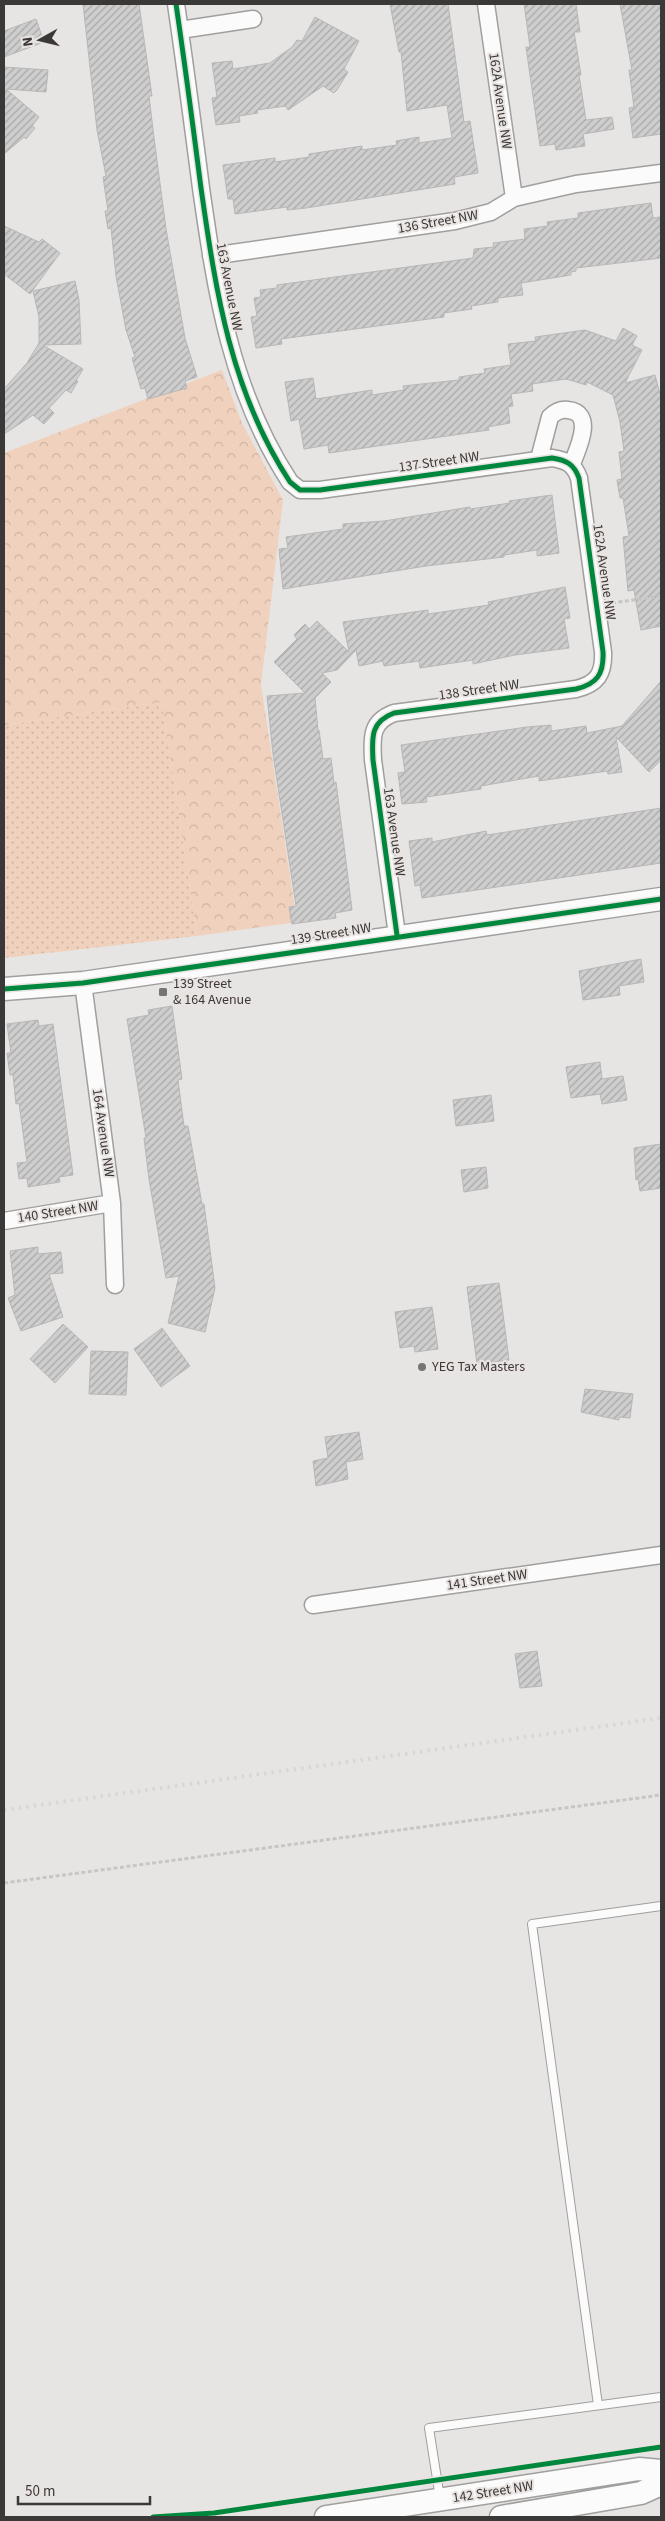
<svg xmlns="http://www.w3.org/2000/svg" width="665" height="2521" viewBox="0 0 665 2521" font-family="'Source Sans 3',sans-serif">
	<style>
		.grass { fill: url(#grass-dots) }
		.park { fill: url(#park-crowns) }
		.building { fill: url(#building-hatch); stroke: #b8b7b7 }
		.lines { fill: none; stroke-linecap: round; stroke-linejoin: round }
		.lane-casing { stroke: #a19f9d; stroke-width: 10 }
		.street-casing { stroke: #a19f9d; stroke-width: 19 }
		.secondary-casing { stroke: #a19f9d; stroke-width: 25 }
		.path { stroke: #c6c6c5; stroke-width: 3; stroke-dasharray: 4 2.5; stroke-linecap: butt }
		.lane { stroke: #fbfbfb; stroke-width: 8 }
		.street { stroke: #fbfbfb; stroke-width: 16 }
		.secondary { stroke: #fbfbfb; stroke-width: 22 }
		.rail { stroke: #d8d7d7; stroke-width: 4; stroke-dasharray: 2.5 5; stroke-linecap: butt }
		.cycleway-casing { stroke: #e9e4e1; stroke-width: 8 }
		.cycleway { stroke: #00873e; stroke-width: 5 }
		.poi-dot { fill: #777574; stroke: #e9e4e1; stroke-width: 2 }
		.labels { text-anchor: middle; dominant-baseline: central; stroke-width: 4; stroke-linejoin: round; paint-order: stroke }
		.street-label { font-size: 14px; fill: #3b3938; stroke: #e9e4e1 }
		.poi-label { font-size: 14px; fill: #3b3938; stroke: #e9e4e1; text-anchor: start }
	</style>
	<defs>
		<pattern id="grass-dots" width="8" height="8" patternUnits="userSpaceOnUse" patternTransform="scale(1.25)"><rect width="8" height="8" fill="#f0d1bd"/><path d="M2 2h.1M6 6h.1" fill="none" stroke="#cfb4a3" stroke-width="1.8" stroke-linecap="round"/></pattern>
		<pattern id="park-crowns" width="20" height="18" patternUnits="userSpaceOnUse" patternTransform="scale(1.25)"><rect width="20" height="18" fill="#f0d1bd"/><path d="M2 6a3 3 0 1 1 6 0M12 15a3 3 0 1 1 6 0" fill="none" stroke="#cfb4a3"/></pattern>
		<pattern id="building-hatch" width="6" height="6" patternUnits="userSpaceOnUse" patternTransform="scale(1.25)"><rect width="6" height="6" fill="#cfcece"/><path d="M-1 1l2-2M0 6l6-6M5 7l2-2" fill="none" stroke="#a9a8a8"/></pattern>
	</defs>
	<rect width="100%" height="100%" fill="#e7e5e3"/>
	<path class="grass" d="M162 702 197 936 4 958V725Z"/>
	<path class="park" d="M222 370 242 423 283 500 261 685 297 922 197 936 162 702 4 725V453Z"/>
	<path class="building" d="M83 4H139L152 96H149L154 138 166 229 185 338 197 377 185 381 187 388 148 399 145 388 141 389 132 358 135 357 126 330 116 276 111 228 108 229 105 211H108L103 177 106 176 97 130Z
		M390 4H448L464 122 470 121 478 173 454 177 455 184 306 208 287 210V207L235 214 233 199H228L223 165 275 158V162L309 157V154L362 146V150L397 145 396 141 419 137V143L452 138 447 105 407 111 401 52H399Z
		M524 4H576L580 32H574L581 75H579L586 120 612 117 614 129 583 134 585 146 556 150 555 144 540 146 526 47H530Z
		M620 4H661V134L633 138 629 108 634 107 629 70H632Z
		M315 17 359 41 344 69 348 72 337 90 334 93 323 86 288 110 286 106 257 110 258 113 239 116 240 122 216 125 212 98 217 97 212 63 232 61 233 69 270 63 292 47 297 40 302 41Z
		M36 19 44 42 4 57V31Z
		M4 67 48 70 46 92 6 89 39 117 32 126 35 128 26 139 24 137 4 154Z
		M651 203 653 218 660 217 661 258 576 268V271L571 272V275L521 283 523 295 498 298V302L471 306 472 309 444 313V317L281 339 282 344 256 348 251 317 257 316 254 298 261 297 260 290 277 288V285L473 258 474 249 494 247 493 243 525 239 524 229 548 226 547 222 578 218V213Z
		M4 226 39 242 42 239 60 253 30 294 4 274Z
		M75 281 79 300 81 344 43 345 83 369 76 381H78L71 393 66 390 49 408 54 413 44 424 33 415 4 434V389L27 363 39 343V317L33 291Z
		M623 328 637 336 632 345 642 350 625 383 655 375 661 398V626L641 630 634 590 628 591 623 537 629 536 623 498H620L617 480 622 479 619 452 624 451 620 422 613 395 587 382 586 385 566 379 532 384 533 391 511 394 513 406 508 407 510 423 488 427 489 430 329 453 328 445 304 449 299 419 291 421 285 382 313 378 316 399 372 390V395L404 390 403 386 459 380V377L485 373 484 369 511 365 508 344 536 341 535 337 585 330 616 341Z
		M552 495 559 553 537 556V550L504 555V557L426 566 283 589 279 549 288 548 286 537 343 529V524L384 521 470 507V509L510 503 509 501Z
		M565 587 570 618 564 619 569 648 515 655 473 664V660L420 668 419 661 384 666 383 661 359 666 356 650 337 670 322 673 331 682 315 698 318 731 319 730 323 759 331 758 334 783 336 782 352 910 335 913 336 918 292 924 289 907 296 906 273 754 267 696 305 693 274 662 297 639 294 635 305 624 309 629 317 621 349 652 343 622 428 610V614L489 605 488 602Z
		M661 681V760L649 772 616 737 622 772 608 774 607 771 539 781V776L481 786V789L426 797 427 802 402 804 398 773 405 772 401 745 527 727 551 725V731L586 726 587 733 622 726Z
		M661 808V863L422 898 420 885 415 886 409 841 432 838V842L486 831 487 835Z
		M641 959 644 982 619 986 620 995 583 1000 579 971Z
		M172 1006 182 1079 178 1080 184 1126H188L202 1204H204L215 1288 205 1332 168 1323 179 1276 166 1278 149 1179 144 1138H146L127 1019 149 1015 148 1010Z
		M38 1020 39 1026 53 1024 73 1175 59 1177 60 1182 28 1187 27 1178 19 1179 17 1163 27 1162 19 1103 16 1104 13 1075H10L7 1053H11L7 1024Z
		M600 1062 602 1079 623 1076 627 1100 602 1104 600 1094 571 1098 566 1067Z
		M491 1095 494 1121 456 1126 453 1100Z
		M661 1144V1188L640 1191 638 1179 636 1180 634 1148Z
		M486 1167 488 1188 464 1192 461 1170Z
		M38 1247V1254L61 1252 63 1273 49 1274 63 1317 21 1331 8 1298 15 1295 10 1251Z
		M499 1283 509 1360 477 1364 467 1287Z
		M432 1307 438 1349 415 1352 414 1346 400 1348 395 1312Z
		M63 1324 88 1347 55 1383 30 1359Z
		M162 1328 190 1366 161 1387 134 1349Z
		M91 1351 128 1352 126 1395 89 1394Z
		M585 1389 633 1394 630 1418 619 1417V1420L581 1412Z
		M359 1432 363 1459 346 1462 348 1479 316 1486 313 1461 328 1458 325 1437Z
		M537 1651 542 1686 520 1688 515 1654Z"/>
	<g class="lines">
		<g class="lane-casing">
			<path id="lane" d="M598 2405 532 1924 661 1906
				M440 2498 429 2428 661 2397"/>
		</g>
		<g class="street-casing">
			<path id="street" d="M176 4C185 65 193 126 201 188 216 293 231 392 290 482L300 490H320L552 458C566 460 574 464 579 478L603 652C604 674 597 684 576 689L394 713C370 722 372 738 373 760L397 935
				M486 4 514 198
				M180 30 253 19
				M211 256 455 221 491 212 514 198 576 184 661 173
				M539 459 550 417C555 412 561 409 568 410 596 413 577 450 572 464
				M83 983 112 1203 115 1285
				M4 1221 112 1203
				M313 1605 661 1555"/>
		</g>
		<g class="secondary-casing">
			<path id="secondary" d="M4 989 83 983 661 899
				M326 2517 639 2469 661 2471
				M501 2517 641 2493 661 2484"/>
		</g>
		<path class="path" d="M612 603 661 596
			M4 1883 661 1795"/>
		<use href="#lane" class="lane"/>
		<use href="#street" class="street"/>
		<use href="#secondary" class="secondary"/>
		<path class="rail" d="M4 1810 661 1718"/>
		<g class="cycleway-casing">
			<path id="cycleway" d="M176 4C185 65 193 126 201 188 216 293 231 392 290 482L300 490H320L552 458C566 460 574 464 579 478L603 652C604 674 597 684 576 689L394 713C370 722 372 738 373 760L397 935
				M4 989 83 983 661 899
				M153 2517 214 2513 661 2447"/>
		</g>
		<use href="#cycleway" class="cycleway"/>
	</g>
	<g class="poi-dot">
		<rect x="158" y="987" width="10" height="10" rx="2.5"/>
		<circle cx="422" cy="1367" r="5"/>
	</g>
	<g class="labels">
		<g class="street-label">
			<text transform="translate(500 101) rotate(82)">162A Avenue NW</text>
			<text transform="translate(438 222) rotate(-10)">136 Street NW</text>
			<text transform="translate(229 287) rotate(79)">163 Avenue NW</text>
			<text transform="translate(439 462) rotate(-8)">137 Street NW</text>
			<text transform="translate(604 572) rotate(82)">162A Avenue NW</text>
			<text transform="translate(479 690) rotate(-8)">138 Street NW</text>
			<text transform="translate(394 832) rotate(82)">163 Avenue NW</text>
			<text transform="translate(331 934) rotate(-9)">139 Street NW</text>
			<text transform="translate(103 1133) rotate(82)">164 Avenue NW</text>
			<text transform="translate(58 1212) rotate(-9)">140 Street NW</text>
			<text transform="translate(487 1580) rotate(-8)">141 Street NW</text>
			<text transform="translate(493 2492) rotate(-9)">142 Street NW</text>
		</g>
		<g class="poi-label">
			<text x="173" y="984">139 Street<tspan x="173" dy="16">&amp; 164 Avenue</tspan></text>
			<text x="432" y="1367">YEG Tax Masters</text>
		</g>
	</g>
	<rect width="665" height="2521" fill="none" stroke="#3b3938" stroke-width="10"/>
	<g transform="translate(40 40) rotate(262)" stroke="#e9e4e1" stroke-width="4" paint-order="stroke">
	<path d="M0-4L9 19L0 12L-9 19Z" fill="#3b3938"/>
	<text y="-8" font-size="14" font-weight="bold" text-anchor="middle" fill="#3b3938">N</text>
	</g>
	<path d="M18 2496v8h132v-8" fill="none" stroke="#3b3938" stroke-width="2.5"/>
	<text x="25" y="2496" font-size="15" fill="#3b3938" stroke="#e9e4e1" stroke-width="4" paint-order="stroke">50 m</text>
</svg>
